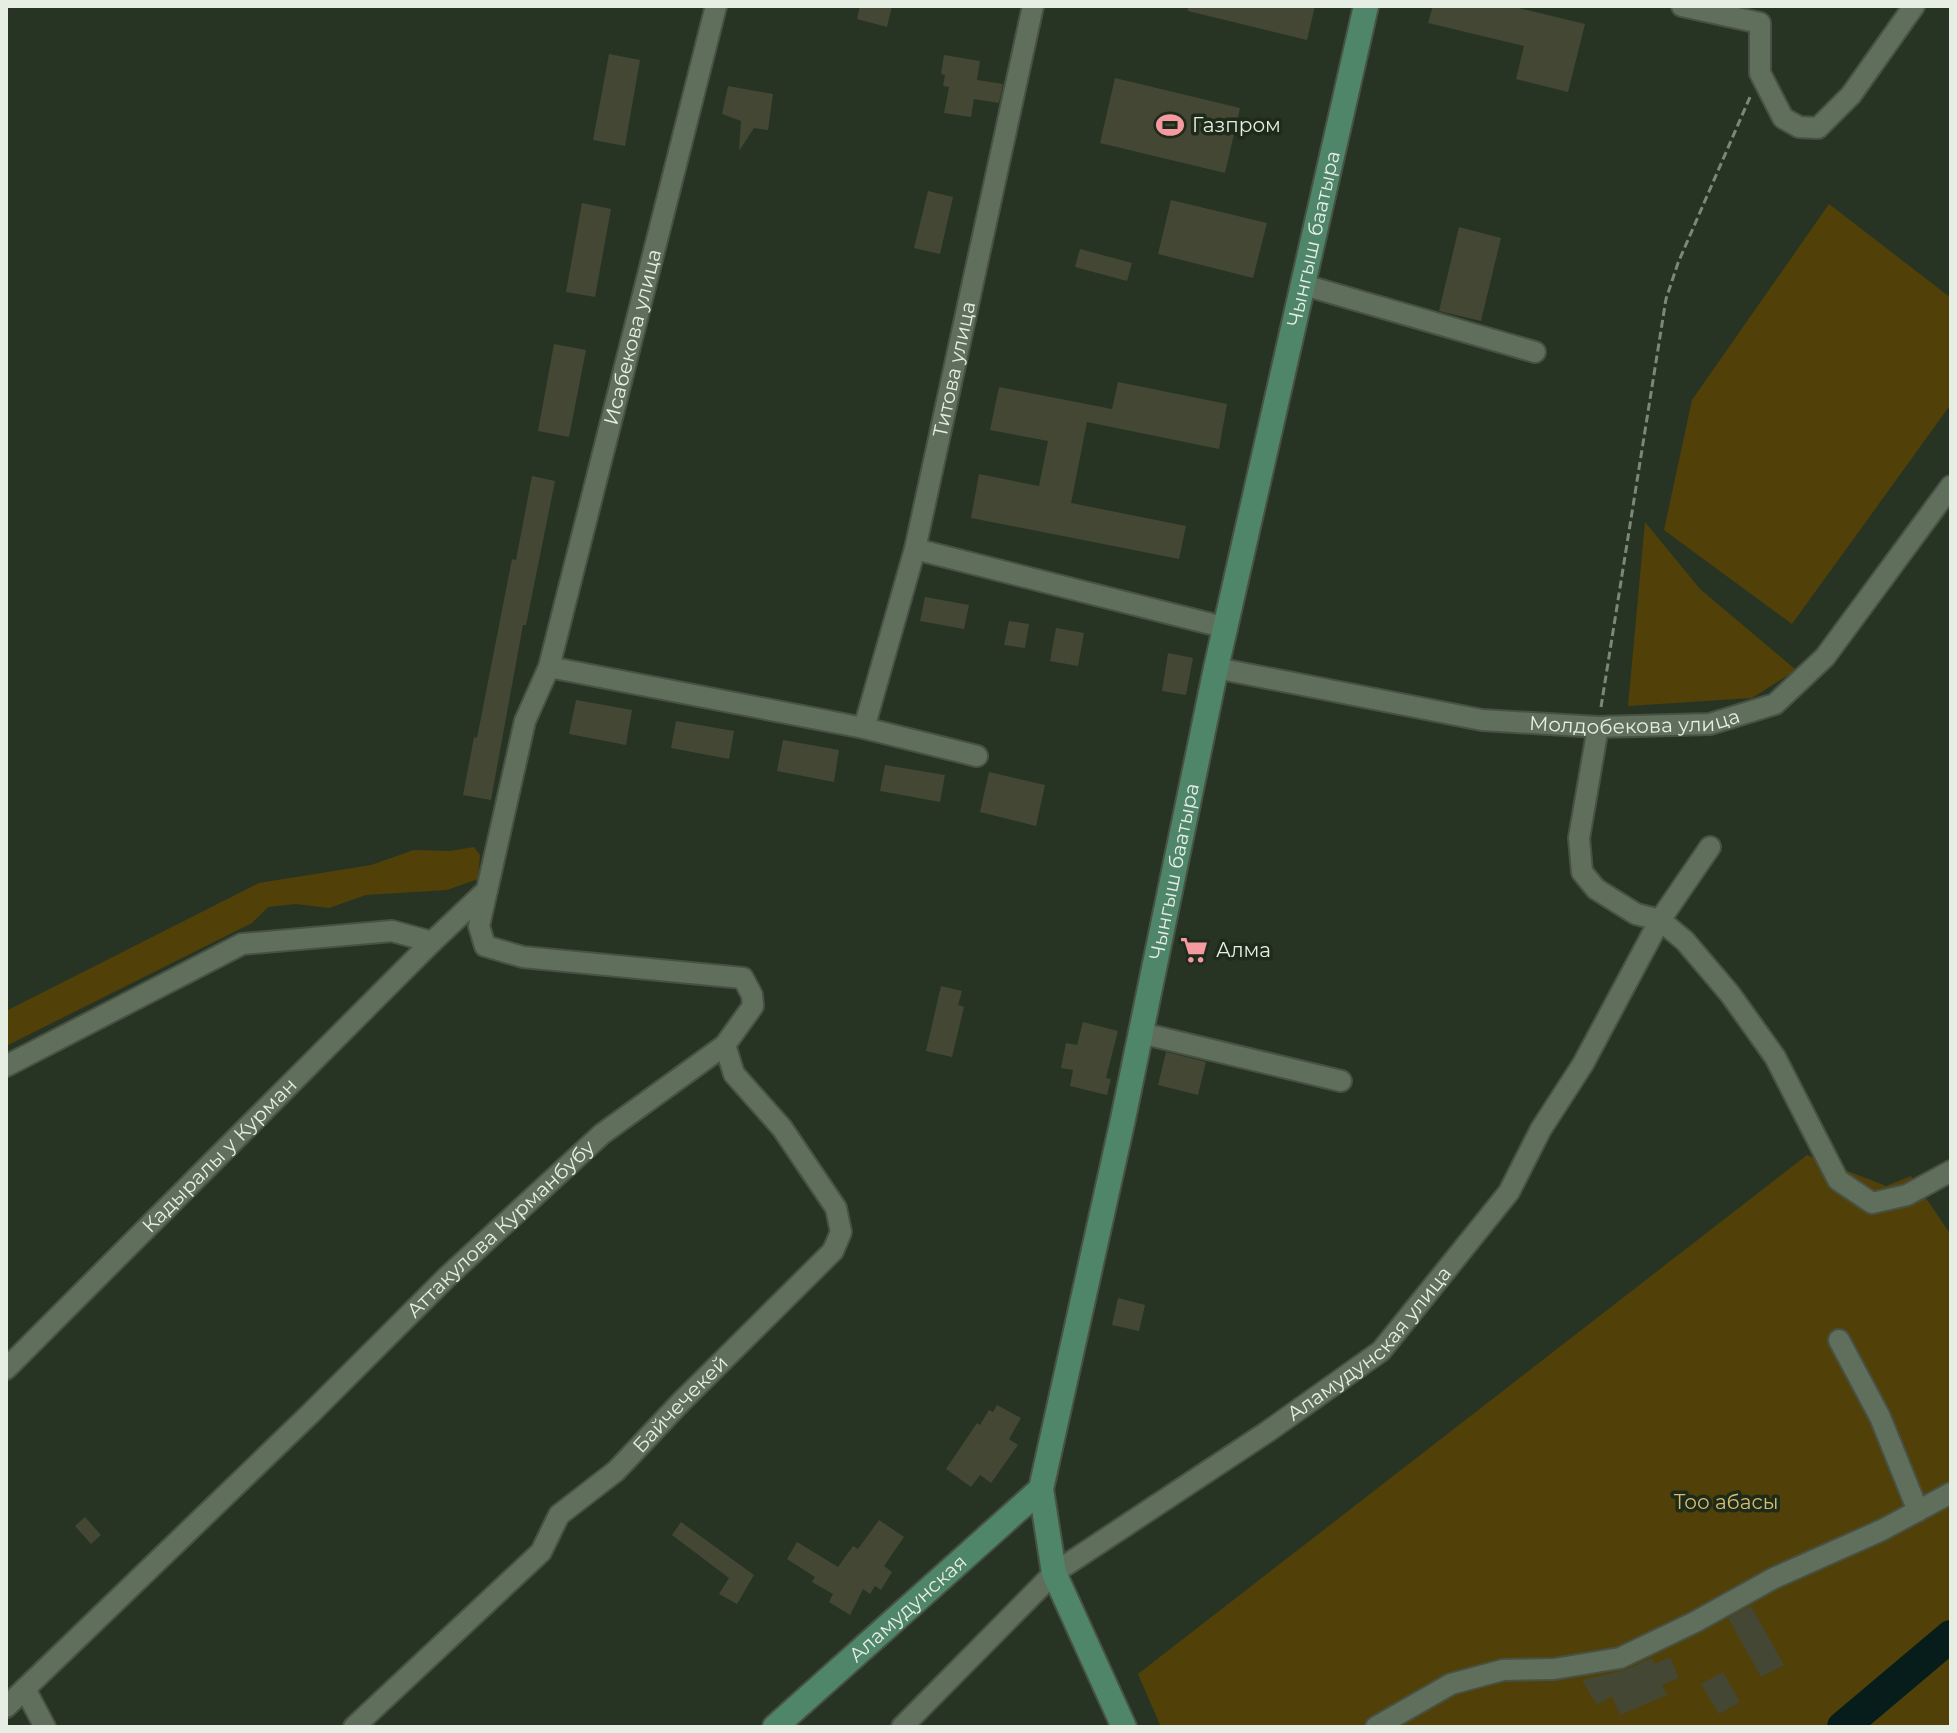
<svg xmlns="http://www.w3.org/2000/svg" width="1957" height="1733" viewBox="0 0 1957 1733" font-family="Montserrat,sans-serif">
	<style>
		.green { fill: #524009 }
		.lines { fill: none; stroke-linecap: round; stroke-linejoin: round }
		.river { stroke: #061d1b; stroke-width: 32 }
		.building { fill: #444733 }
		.street-casing { stroke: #485244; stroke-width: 24 }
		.secondary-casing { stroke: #485244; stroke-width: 28 }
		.path { stroke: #7c8679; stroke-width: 3; stroke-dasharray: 8 4; stroke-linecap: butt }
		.street { stroke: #606e5c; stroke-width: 20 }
		.secondary { stroke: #4f8569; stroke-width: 24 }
		.labels { text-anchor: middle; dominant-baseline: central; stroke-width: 7; stroke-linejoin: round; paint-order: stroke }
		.poi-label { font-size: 20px; fill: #e6eee4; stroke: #1e2a1a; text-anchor: start }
		.street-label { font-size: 20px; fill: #e6eee4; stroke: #1e2a1a }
		.park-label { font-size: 20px; fill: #d9bc6e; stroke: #1e2a1a }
	</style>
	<rect width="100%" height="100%" fill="#273424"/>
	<path class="green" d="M1829 204 1951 298V404L1792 624 1664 530 1692 400Z
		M1645 522 1700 589 1796 670 1752 698 1628 706Z
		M474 847 480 855 478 879 447 890 366 895 329 908 296 904 268 907 252 923 6 1046V1011L259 883 371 865 414 850 450 851Z
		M1807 1155 1886 1186 1911 1176 1951 1235V1727H1161L1138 1674Z"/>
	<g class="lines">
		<path class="river" d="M1843 1727 1951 1636"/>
	</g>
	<path class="building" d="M860 6H892L887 27 857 19Z
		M1188 6H1315L1307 40 1188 11Z
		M1433 6H1510L1585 24 1568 92 1516 79 1524 46 1428 23Z
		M609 54 640 60 625 146 593 140Z
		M944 55 980 61 977 80 1003 84 999 103 974 99 971 117 944 113 949 87 943 86 945 75 941 74Z
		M1115 78 1240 108 1225 173 1100 143Z
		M728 86 773 94 768 130 754 128 739 151 741 121 722 114Z
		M928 191 953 197 940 254 914 248Z
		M1171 200 1267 223 1253 278 1158 254Z
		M582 203 611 209 595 297 566 292Z
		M1459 227 1501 238 1481 321 1439 311Z
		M1080 249 1132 263 1127 281 1075 267Z
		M554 344 586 350 569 437 538 431Z
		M1118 382 1227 404 1219 449 1087 422 1071 503 1186 526 1179 559 971 518 979 474 1039 486 1048 441 990 430 999 387 1112 409Z
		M532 476 555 481 526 625H523L491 800 463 795 474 737 477 738 512 559 516 560Z
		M925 597 969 605 964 629 920 621Z
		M1009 621 1029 624 1025 648 1004 645Z
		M1056 628 1084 633 1078 666 1050 661Z
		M1168 653 1193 658 1186 695 1162 691Z
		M576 700 632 710 626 745 569 734Z
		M676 721 734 731 729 759 671 748Z
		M783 740 839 750 834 782 777 771Z
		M885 765 945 775 940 802 880 791Z
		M989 772 1045 785 1036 826 980 812Z
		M941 986 962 991 958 1005 964 1007 952 1057 926 1051Z
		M1083 1022 1118 1031 1106 1078 1111 1079 1107 1095 1070 1086 1073 1070 1061 1068 1066 1043 1077 1045Z
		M1166 1052 1206 1062 1198 1095 1158 1085Z
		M1118 1298 1145 1305 1139 1331 1112 1325Z
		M997 1405 1021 1418 1009 1439 1018 1445 991 1483 980 1475 971 1487 946 1469 977 1423 980 1425 989 1410 993 1412Z
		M85 1517 101 1535 91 1544 75 1526Z
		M879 1520 904 1537 884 1566 892 1572 881 1590 875 1586 870 1594 863 1589 850 1615 829 1602 833 1594 812 1582 815 1577 787 1559 797 1542 838 1567 853 1546 858 1549Z
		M681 1522 754 1575 737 1604 719 1594 729 1578 672 1535Z
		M1751 1606 1784 1665 1761 1677 1728 1618Z
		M1670 1657 1679 1678 1662 1685 1667 1695 1620 1715 1612 1696 1597 1705 1582 1680 1625 1670 1651 1658 1654 1664Z
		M1723 1672 1740 1702 1719 1714 1701 1684Z"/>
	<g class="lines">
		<g class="street-casing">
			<g id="street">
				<path d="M1682 6 1760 23V73L1783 118 1799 127 1818 128 1851 95 1914 6"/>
				<path d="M1304 285 1535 352"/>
				<path d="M915 549 1227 628"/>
				<path d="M549 667 864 728 977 756"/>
				<path id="s1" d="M1216 668 1482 720 1598 727 1710 724 1775 704 1825 657 1951 486"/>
				<path d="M1598 727 1579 838 1582 872 1596 889 1636 914 1660 920 1685 941 1730 994 1775 1057 1838 1180 1872 1203 1907 1195 1951 1171"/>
				<path id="s2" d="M864 728 915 549 1033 6"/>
				<path d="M1141 1033 1341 1081"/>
				<path id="s3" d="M6 1066 242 944 392 931 432 942 487 890 525 721 549 667 716 6"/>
				<path d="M1839 1340 1880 1417 1918 1511"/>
				<path id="s4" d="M6 1369 432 942"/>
				<path d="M25 1689 45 1727"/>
				<path id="s5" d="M6 1707 310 1414 449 1275 602 1134 725 1045 753 1006 752 995 743 978 523 957 485 946 479 926 487 890"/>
				<path id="s6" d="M354 1727 541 1552 559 1515 616 1471 681 1402 833 1251 841 1232 836 1208 782 1128 734 1074 725 1045"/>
				<path id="s7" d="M902 1727 1054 1573 1267 1432 1381 1351 1509 1192 1541 1129 1583 1064 1660 920 1710 847"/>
				<path d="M1376 1727 1451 1684 1503 1670 1554 1669 1620 1658 1695 1622 1774 1578 1882 1530 1951 1493"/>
			</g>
		</g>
		<g class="secondary-casing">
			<g id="secondary">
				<path id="s8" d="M775 1727 1041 1489"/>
				<path id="s9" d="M1124 1727 1054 1573 1041 1489 1123 1119 1216 668 1366 6"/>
			</g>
		</g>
		<path class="path" d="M1601 707 1666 299 1678 263 1750 97"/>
		<use href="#street" class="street"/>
		<use href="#secondary" class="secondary"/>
	</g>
	<defs>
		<g id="stadium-bare" transform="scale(2.16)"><path d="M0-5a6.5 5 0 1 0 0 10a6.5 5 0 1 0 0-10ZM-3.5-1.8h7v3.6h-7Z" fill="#f49aa0" stroke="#1e2a1a" stroke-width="2.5" paint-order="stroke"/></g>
		<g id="supermarket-bare" transform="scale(2.16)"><path d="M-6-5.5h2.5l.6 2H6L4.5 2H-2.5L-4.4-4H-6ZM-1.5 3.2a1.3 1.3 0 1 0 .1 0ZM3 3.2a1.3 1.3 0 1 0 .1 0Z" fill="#f49aa0" stroke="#1e2a1a" stroke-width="2.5" paint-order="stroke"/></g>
	</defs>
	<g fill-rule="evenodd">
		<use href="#stadium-bare" x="1170" y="125"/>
		<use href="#supermarket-bare" x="1194" y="950"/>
	</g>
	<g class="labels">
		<g class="poi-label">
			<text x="1192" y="125">Газпром</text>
			<text x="1216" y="950">Алма</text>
		</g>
		<g class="street-label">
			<text stroke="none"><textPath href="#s9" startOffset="1534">Чынгыш баатыра</textPath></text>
			<text stroke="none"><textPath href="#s3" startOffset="1106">Исабекова улица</textPath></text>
			<text stroke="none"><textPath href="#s2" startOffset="370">Титова улица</textPath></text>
			<text stroke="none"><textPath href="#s1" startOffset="424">Молдобекова улица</textPath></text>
			<text stroke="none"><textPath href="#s9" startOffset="886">Чынгыш баатыра</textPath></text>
			<text stroke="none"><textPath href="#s4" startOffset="302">Кадыралы у Курман</textPath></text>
			<text stroke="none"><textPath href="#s5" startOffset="688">Аттакулова Курманбубу</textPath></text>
			<text stroke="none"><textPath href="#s7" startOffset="608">Аламудунская улица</textPath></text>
			<text stroke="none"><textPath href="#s6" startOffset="462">Байчечекей</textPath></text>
			<text stroke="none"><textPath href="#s8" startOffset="178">Аламудунская</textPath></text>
		</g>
		<g class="park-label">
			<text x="1726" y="1502">Тоо абасы</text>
		</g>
	</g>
	<rect width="1957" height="1733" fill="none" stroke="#e6eee4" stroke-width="16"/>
</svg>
